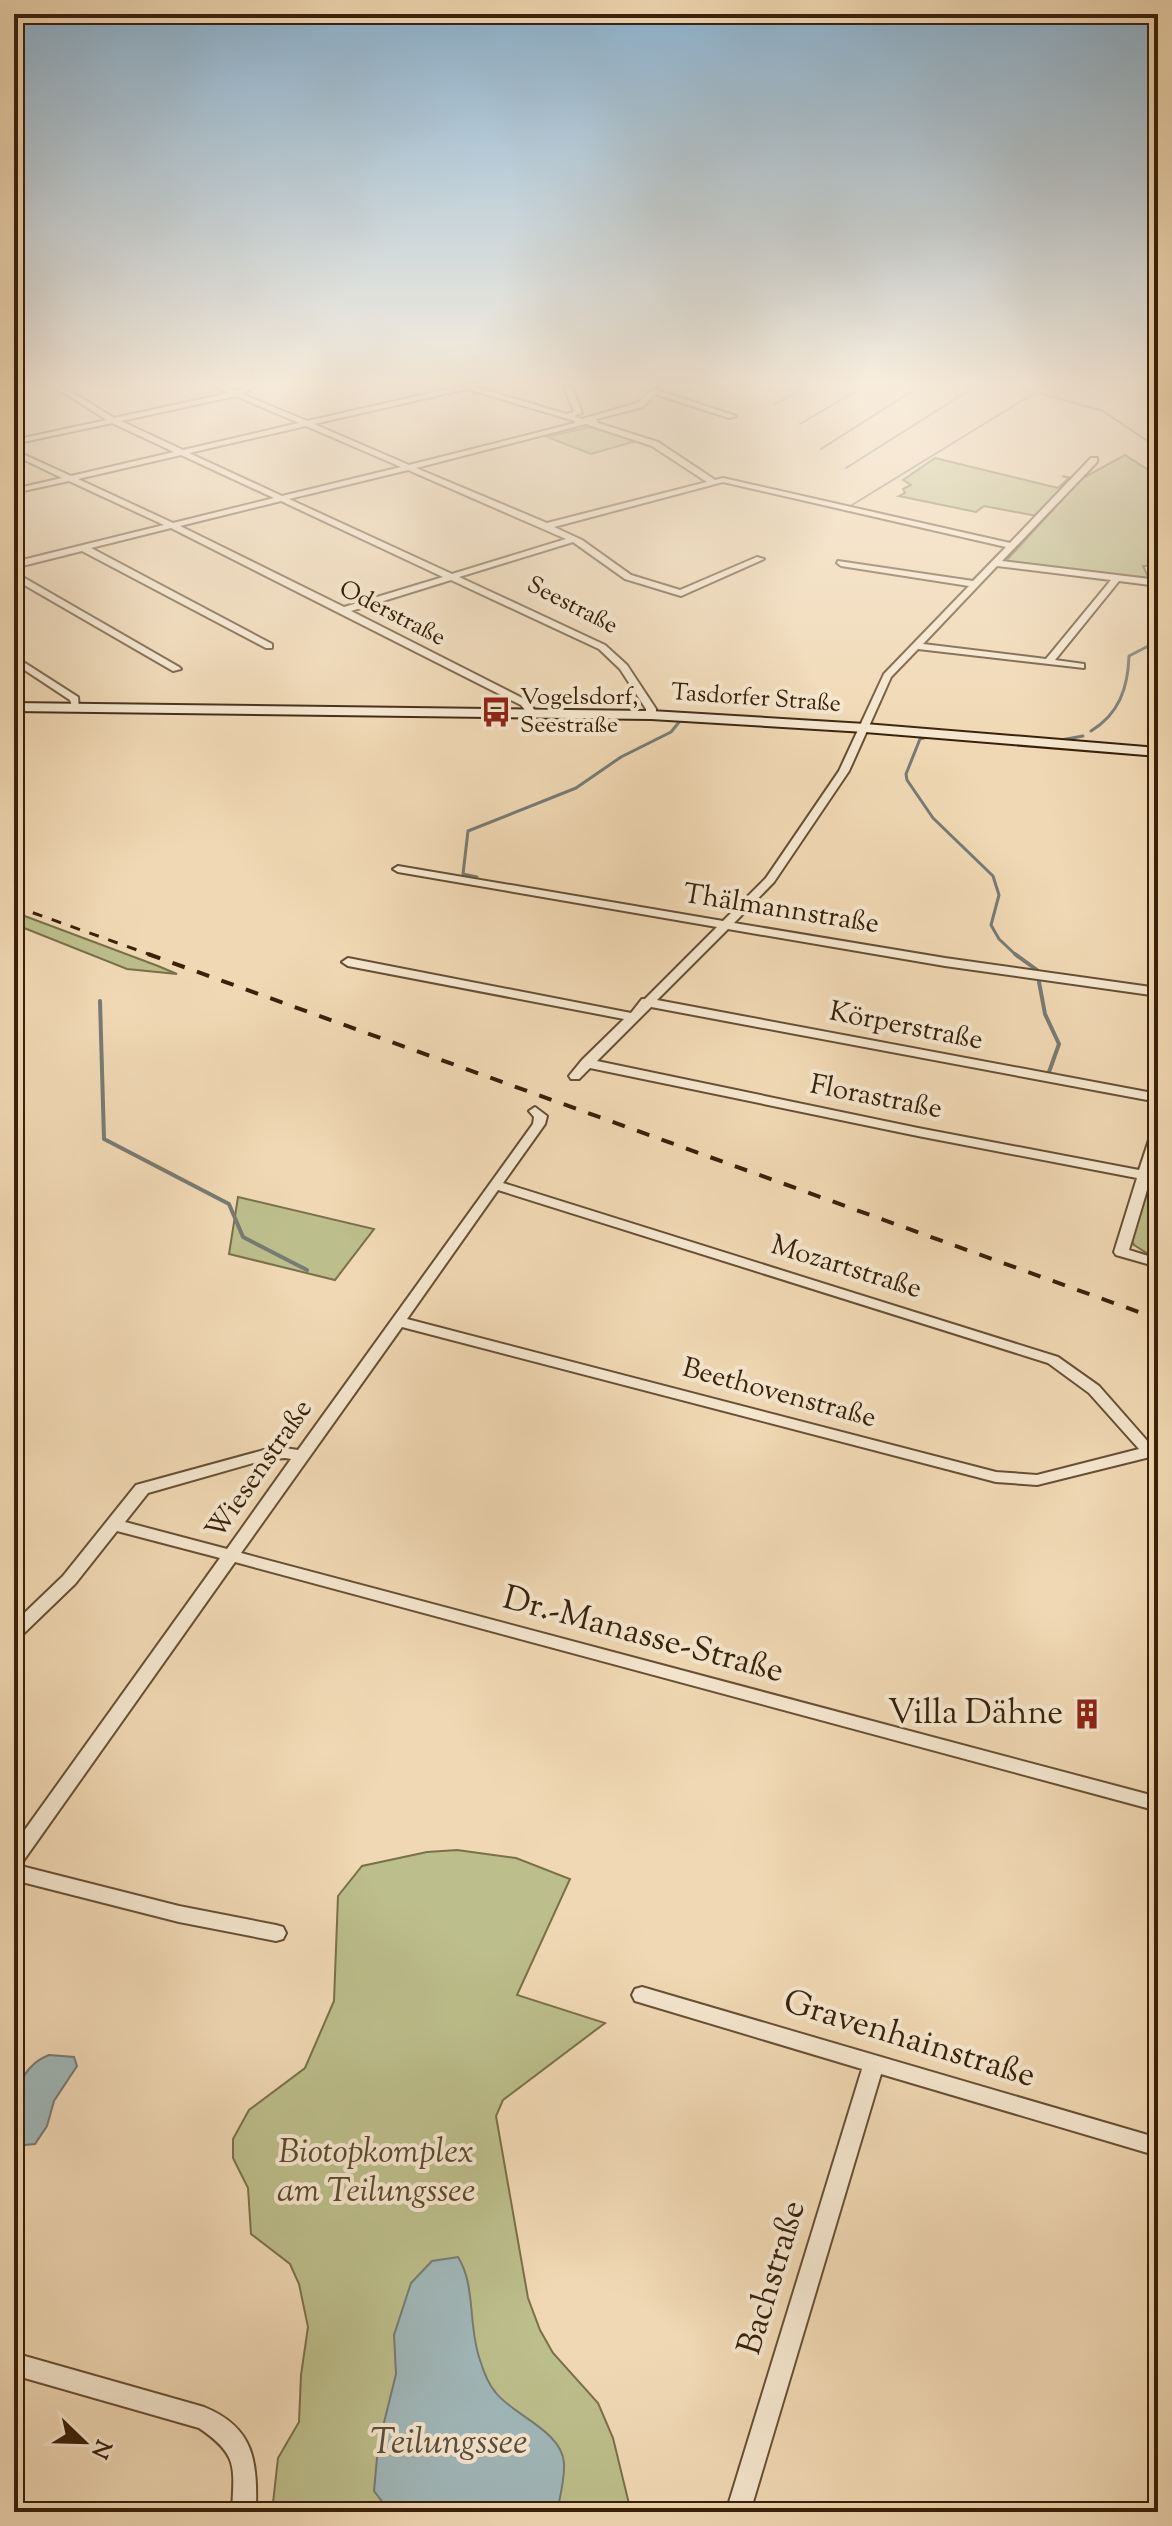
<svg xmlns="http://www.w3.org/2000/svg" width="1172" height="2526" viewBox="0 0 1172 2526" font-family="'Sorts Mill Goudy',serif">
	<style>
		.green { fill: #bcbe8b; stroke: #7a704a; stroke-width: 2 }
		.water { fill: #a0b7b9; stroke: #777b73; stroke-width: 2 }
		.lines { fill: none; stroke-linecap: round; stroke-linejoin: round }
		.stream-far2 { stroke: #777b73; stroke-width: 2 }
		.stream-far1 { stroke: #777b73; stroke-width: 3 }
		.stream { stroke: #777b73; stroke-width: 4 }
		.street-casing { stroke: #674f34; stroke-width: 4 }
		.secondary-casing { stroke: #39210a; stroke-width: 4 }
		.street { fill: #f5e6ce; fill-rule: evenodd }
		.secondary { fill: #f5e6ce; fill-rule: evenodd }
		.rail-far1 { stroke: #39210a; stroke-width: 3; stroke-dasharray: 10 10; stroke-linecap: butt }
		.rail { stroke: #39210a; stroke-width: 4; stroke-dasharray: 13 13; stroke-linecap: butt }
		.labels { text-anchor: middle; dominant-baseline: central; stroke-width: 8; stroke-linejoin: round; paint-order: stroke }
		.far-street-label { font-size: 24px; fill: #39210a; stroke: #f5e6ce }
		.far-poi-label { font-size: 24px; fill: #39210a; stroke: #f5e6ce; text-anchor: start }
		.street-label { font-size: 28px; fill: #39210a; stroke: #f5e6ce }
		.near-street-label { font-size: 34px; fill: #39210a; stroke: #f5e6ce }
		.near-poi-label { font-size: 34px; fill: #39210a; stroke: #f5e6ce; text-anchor: end }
		.near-park-label { font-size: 34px; font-style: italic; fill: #5a482a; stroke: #f5e6ce }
		.near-water-label { font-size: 36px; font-style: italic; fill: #584e3f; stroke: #f5e6ce }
	</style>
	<rect width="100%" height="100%" fill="#f0d8b4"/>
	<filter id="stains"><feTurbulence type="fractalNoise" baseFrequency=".0025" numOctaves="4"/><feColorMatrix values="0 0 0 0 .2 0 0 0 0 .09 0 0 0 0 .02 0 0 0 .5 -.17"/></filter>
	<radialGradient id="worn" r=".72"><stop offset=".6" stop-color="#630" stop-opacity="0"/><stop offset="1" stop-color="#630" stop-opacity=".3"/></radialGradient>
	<path class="green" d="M589 427 593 428 636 441 591 454 547 437Z
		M1125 455 1158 476V566H1143L1150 581 1004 563 1081 479Z
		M935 458 1058 488 1069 478 1062 476 1072 478 1037 516 984 506 976 512 899 496 905 493 903 489 911 485 903 480Z
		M14 912 158 966 177 974 127 969 14 924Z
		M1144 1182 1158 1185V1260L1134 1245 1127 1233Z
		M238 1197 374 1229 335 1280 229 1254Z
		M457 1850 516 1858 570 1879 517 1995 605 2023 503 2100 496 2116 528 2298 540 2330 553 2353 598 2403 613 2438 631 2512H272L278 2458 299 2422 301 2375 308 2327 299 2284 290 2264 251 2234 248 2188 233 2158V2139L249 2110 305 2068 334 2001 338 1896 362 1866 427 1852Z"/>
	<path class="water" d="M49 2055 74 2057 77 2066 54 2101 47 2126 35 2144 14 2146C14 2112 11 2070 49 2055Z
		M458 2257C476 2285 468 2328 480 2360 483 2370 489 2385 496 2393 513 2415 562 2431 564 2463 565 2478 560 2497 557 2512H390L374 2491 378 2447 396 2374 394 2335 411 2283 432 2261Z"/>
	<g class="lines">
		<path class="stream-far2" d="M697 384 738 387 749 384
			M1007 384 1103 411 1158 448
			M775 404 811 384
			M800 424 868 384
			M821 449 923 384
			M846 468 979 384
			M852 505 1036 392"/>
		<path class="stream-far1" d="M1091 731C1119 714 1128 688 1129 656L1158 641
			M927 737 920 739 906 774 907 780 933 818 993 876 999 895 991 925 999 939 1017 956
			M1061 740 1083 736
			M477 877 463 874 468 831 576 788 621 757 671 732 680 721"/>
		<path class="stream" d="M1015 954 1037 970
			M1039 982 1045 1014 1059 1044 1049 1072
			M100 1001 104 1139 229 1204 243 1237 307 1270"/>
		<g class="street-casing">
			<path id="street" d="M14 384H49L14 388Z
				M50 384H59L114 418 229 393 210 384H220L236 391 250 384H259L242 394 307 421 470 384H483L476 387 566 414 574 412 563 384H571L582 413 574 416 582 419 637 403 654 389 736 416 729 418 655 394 643 407 596 419 598 423 658 442 715 480 723 478 1010 543 1091 458H1097V462L1002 561 1158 580V586L1119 581 1055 660 1084 664V668L918 649 891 677 849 771 774 882 734 923 945 958 1158 988V996L945 966 728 929 657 1000 1158 1094V1102L651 1007 597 1061 918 1128 1139 1170 1152 1131 1158 1127V1153L1152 1173 1158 1174V1182L1150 1180 1129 1250 1158 1259V1267L1116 1255 1114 1252 1137 1178 918 1136 590 1068 579 1079H571L569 1076 582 1060 624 1019 348 966 342 962 348 958 631 1013 642 999H645L717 927 398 872 393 869 398 866 723 921 766 878 839 771 884 674 969 586 841 566 837 563 838 561 973 581 1006 547 723 482 554 527 582 540 631 575 680 590 757 557 764 559 681 596 625 579 573 542 459 577 605 645 627 665 656 709V715L651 718 646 715V709L620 669 599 649 451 580 351 611 528 701 536 712 531 715 528 714 521 705 171 528 91 548 272 644V648H266L82 551 14 568V562L164 525 69 481 14 493V489L62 478 14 455V450L71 476 174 452 112 423 14 444V440L107 420ZM467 389 575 421V423L409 465 314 424ZM236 396 299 423 183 450 121 421ZM586 424 652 446 707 482 547 523 416 468ZM306 426 401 467 282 496 189 453ZM181 455 274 498 173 523 78 479ZM408 470 566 539 452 574 289 499ZM281 501 443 577 344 607 180 526ZM997 566 1111 580 1046 659 923 644Z
				M14 572 179 667 181 669 173 671 14 579Z
				M14 656 78 697 79 709H73L70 700 14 663Z
				M535 1107 547 1116 545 1124 503 1183 1058 1357 1099 1386 1157 1452 1154 1456 1037 1485 996 1482 402 1327 241 1553 1158 1797V1811L235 1562 21 1864 17 1865 179 1906 276 1925 283 1927 286 1933 283 1939 276 1941 179 1922 14 1880V1845L220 1558 117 1531 75 1584 20 1637 14 1639V1623L63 1576 136 1485 264 1450 285 1448 298 1450 533 1124 534 1117 529 1111ZM498 1190 1048 1363 1089 1393 1139 1449 1037 1475 996 1472 407 1319ZM285 1458 291 1459 227 1549 125 1522 148 1493 264 1460Z
				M642 1987 1158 2138V2156L881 2074 750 2512H726L862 2069 635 2001 632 1995 635 1989Z
				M14 2353 204 2407C256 2428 257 2463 256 2512H232C234 2467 239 2455 199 2428L14 2375Z"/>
		</g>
		<g class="secondary-casing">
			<path id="secondary" d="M14 703 651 711 865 724 1158 748V756L865 732 651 719 14 711Z"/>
		</g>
		<use href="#street" class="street"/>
		<use href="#secondary" class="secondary"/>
		<path class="rail-far1" d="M14 906 154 956"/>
		<path class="rail" d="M148 954 1158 1319"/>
	</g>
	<linearGradient id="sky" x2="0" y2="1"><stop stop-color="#8bb5d5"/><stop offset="0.52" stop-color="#f8eddd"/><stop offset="1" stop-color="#f8eddd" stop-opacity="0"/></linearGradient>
	<rect width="1172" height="738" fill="url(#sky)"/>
	<defs>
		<g id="bus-bare" transform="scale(2.4)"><path d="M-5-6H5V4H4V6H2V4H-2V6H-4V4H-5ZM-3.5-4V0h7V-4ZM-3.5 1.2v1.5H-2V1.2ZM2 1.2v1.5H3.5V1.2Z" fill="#8f2418" stroke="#f5e6ce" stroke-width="2.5" paint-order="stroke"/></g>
		<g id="building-bare" transform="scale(2.4)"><path d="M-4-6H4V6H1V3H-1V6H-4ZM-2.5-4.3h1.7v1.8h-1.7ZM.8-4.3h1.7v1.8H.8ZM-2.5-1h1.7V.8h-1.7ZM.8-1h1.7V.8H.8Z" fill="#8f2418" stroke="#f5e6ce" stroke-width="2.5" paint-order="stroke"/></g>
	</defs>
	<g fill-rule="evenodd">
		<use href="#bus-bare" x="496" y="712"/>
		<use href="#building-bare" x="1087" y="1714"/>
	</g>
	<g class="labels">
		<g class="far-street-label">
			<text transform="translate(572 606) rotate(27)">Seestraße</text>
			<text transform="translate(392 614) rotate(27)">Oderstraße</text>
			<text transform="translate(756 699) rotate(4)">Tasdorfer Straße</text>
		</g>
		<g class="far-poi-label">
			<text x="520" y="698">Vogelsdorf,<tspan x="520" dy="28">Seestraße</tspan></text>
		</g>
		<g class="street-label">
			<text transform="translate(781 910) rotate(9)">Thälmannstraße</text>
			<text transform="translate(906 1027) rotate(11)">Körperstraße</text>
			<text transform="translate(876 1098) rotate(11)">Florastraße</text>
			<text transform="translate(846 1268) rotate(17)">Mozartstraße</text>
			<text transform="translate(779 1394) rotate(15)">Beethovenstraße</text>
			<text transform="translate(260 1470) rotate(-55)">Wiesenstraße</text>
		</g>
		<g class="near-street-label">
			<text transform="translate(643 1636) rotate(15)">Dr.-Manasse-Straße</text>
			<text transform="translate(909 2040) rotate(17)">Gravenhainstraße</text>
			<text transform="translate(773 2278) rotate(-73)">Bachstraße</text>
		</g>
		<g class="near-poi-label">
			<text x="1063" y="1714">Villa Dähne</text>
		</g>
		<g class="near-park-label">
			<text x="376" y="2153">Biotopkomplex<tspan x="376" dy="39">am Teilungssee</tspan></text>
		</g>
		<g class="near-water-label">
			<text x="449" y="2444">Teilungssee</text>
		</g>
	</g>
	<rect width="1172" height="2526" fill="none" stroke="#f0d8b4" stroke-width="48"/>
	<rect x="16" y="16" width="1140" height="2494" fill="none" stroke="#39210a" stroke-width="4"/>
	<rect x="24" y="24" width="1124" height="2478" fill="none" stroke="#39210a" stroke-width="2"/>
	<g transform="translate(84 2442) rotate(113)" stroke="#f5e6ce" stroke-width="6" paint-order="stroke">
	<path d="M0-6L14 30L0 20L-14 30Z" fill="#39210a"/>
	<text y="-12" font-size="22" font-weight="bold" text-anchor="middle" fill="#39210a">N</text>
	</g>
	<rect width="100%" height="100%" filter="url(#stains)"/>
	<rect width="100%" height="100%" fill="url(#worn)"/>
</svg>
